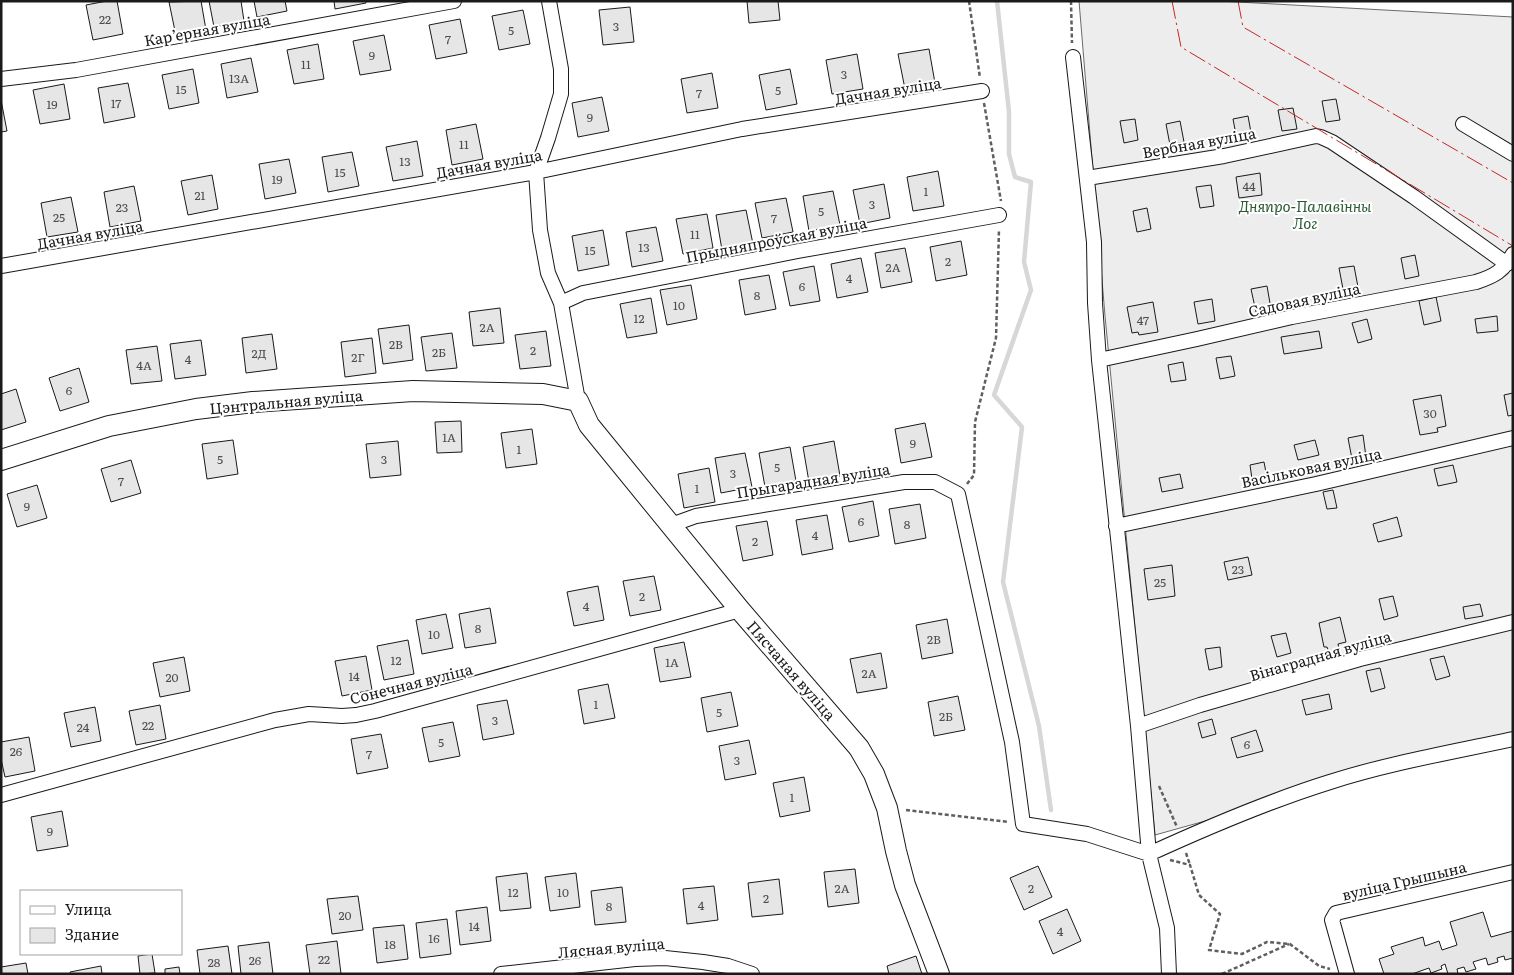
<svg xmlns="http://www.w3.org/2000/svg" width="1514" height="975" viewBox="0 0 1514 975" font-family="Literata,serif">
	<style>
		.built { fill: #ededed; stroke: #6a6a6a }
		.lines { fill: none; stroke-linecap: round; stroke-linejoin: round }
		.stream { stroke: #d7d7d7; stroke-width: 4.5 }
		.building { fill: #e6e6e6; stroke: #1a1a1a }
		.street-casing { stroke: #1a1a1a; stroke-width: 16 }
		.secondary-casing { stroke: #1a1a1a; stroke-width: 22 }
		.path { stroke: #5f5f5f; stroke-width: 2.5; stroke-dasharray: 4 2.5; stroke-linecap: butt }
		.street { stroke: #fff; stroke-width: 14 }
		.secondary { stroke: #fff; stroke-width: 20 }
		.power { stroke: #c62828; stroke-width: 1; stroke-dasharray: 18 4 2.5 4; stroke-linecap: butt }
		.labels { text-anchor: middle; dominant-baseline: central; stroke-width: 4; stroke-linejoin: round; paint-order: stroke }
		.number-label { font-size: 12px; fill: #4d4d4d }
		.street-label { font-size: 15px; fill: #1a1a1a; stroke: #fff }
		.park-label { font-size: 15px; font-style: italic; fill: #2b5a34; stroke: #fff }
	</style>
	<rect width="100%" height="100%" fill="#fff"/>
	<path class="built" d="M1079 1H1219L1513 17V735L1155 835 1105 316Z"/>
	<g class="lines">
		<path class="stream" d="M997 1 1009 112V154L1015 177 1031 182 1024 262 1031 290 994 395 1022 427 1003 582 1039 726 1051 810"/>
	</g>
	<path class="building" d="M107 1H117L123 34 93 40 86 5Z
		M201 1 206 30 176 36 169 2Z
		M209 1H241L244 21 214 27Z
		M254 1H285L287 11 257 17Z
		M334 1H366V3L335 9Z
		M747 1H778L780 20 749 23Z
		M630 7 634 42 603 45 599 10Z
		M523 10 530 44 499 50 492 16Z
		M460 19 467 53 436 59 429 25Z
		M384 35 391 70 360 75 353 41Z
		M318 44 324 79 294 84 287 50Z
		M929 49 935 83 905 89 898 54Z
		M857 54 863 89 832 94 826 60Z
		M251 58 258 92 227 98 221 64Z
		M193 69 199 103 169 109 162 75Z
		M790 69 797 104 766 110 759 75Z
		M712 73 718 108 687 113 681 79Z
		M128 83 135 117 104 123 98 88Z
		M64 84 70 119 40 124 33 90Z
		M602 97 609 131 578 137 572 103Z
		M1336 99 1340 120 1326 122 1322 101Z
		M1 100 7 131 1 132Z
		M1293 108 1297 129 1282 131 1278 110Z
		M1248 116 1252 138 1237 140 1233 119Z
		M1135 119 1138 140 1124 143 1120 121Z
		M1180 121 1184 142 1170 145 1166 124Z
		M476 124 483 159 452 165 446 130Z
		M417 141 423 176 393 181 386 147Z
		M352 152 359 186 328 192 322 157Z
		M289 159 296 193 265 199 259 164Z
		M938 171 944 206 913 211 907 177Z
		M1260 173 1262 195 1239 198 1236 177Z
		M212 175 218 209 188 215 181 181Z
		M884 184 890 218 860 224 853 190Z
		M1211 185 1214 206 1200 208 1196 187Z
		M134 186 141 221 110 227 104 192Z
		M833 191 840 225 809 231 803 196Z
		M71 197 78 232 47 237 41 203Z
		M786 198 793 232 762 238 755 203Z
		M1147 208 1151 229 1137 232 1133 211Z
		M746 210 753 244 722 250 716 215Z
		M707 214 713 248 683 254 676 219Z
		M656 227 663 261 632 267 626 232Z
		M603 230 609 265 578 271 572 236Z
		M961 241 967 275 936 281 930 247Z
		M905 248 912 282 881 288 875 253Z
		M1415 255 1419 276 1405 279 1401 258Z
		M861 258 868 292 837 298 831 264Z
		M814 266 820 301 790 306 783 272Z
		M1354 266 1358 287 1343 289 1339 268Z
		M769 275 776 309 745 315 739 280Z
		M691 285 697 319 667 325 660 290Z
		M1267 286 1271 309 1256 312 1251 289Z
		M1436 297 1441 321 1424 325 1419 301Z
		M651 298 657 333 627 338 620 304Z
		M1212 299 1215 321 1198 324 1194 302Z
		M1153 302 1158 332 1139 335 1138 332 1132 333 1127 307Z
		M500 308 504 343 473 346 469 312Z
		M1497 316 1498 331 1477 333 1475 319Z
		M1367 319 1372 339 1358 343 1352 323Z
		M409 325 413 360 383 364 378 329Z
		M546 331 551 366 520 369 515 335Z
		M1319 331 1322 348 1284 354 1281 337Z
		M452 333 457 368 426 371 421 337Z
		M272 334 277 369 246 373 242 338Z
		M372 338 376 373 345 377 341 342Z
		M201 340 206 375 175 379 170 344Z
		M157 346 162 381 131 384 126 350Z
		M1231 356 1235 376 1220 379 1216 358Z
		M1183 362 1186 380 1171 382 1168 365Z
		M79 368 89 402 60 411 49 378Z
		M16 389 26 422 1 430V394Z
		M1513 393V415L1508 416 1504 395Z
		M1441 395 1446 426 1437 428 1438 432 1420 435 1413 400Z
		M461 421 462 452 437 453 435 422Z
		M925 423 932 457 901 463 895 429Z
		M532 429 537 464 506 468 501 433Z
		M1363 435 1366 457 1352 459 1348 438Z
		M233 440 238 474 207 479 202 444Z
		M1315 440 1319 455 1298 460 1294 445Z
		M398 441 401 475 370 478 366 444Z
		M834 441 840 476 809 482 803 447Z
		M790 447 796 481 765 487 759 453Z
		M745 453 752 487 721 493 715 458Z
		M131 460 141 493 111 502 101 469Z
		M1264 462 1268 483 1253 486 1250 465Z
		M1453 465 1457 482 1438 486 1434 469Z
		M709 468 715 502 684 508 678 474Z
		M1180 474 1183 488 1162 492 1159 478Z
		M37 485 47 518 17 527 7 494Z
		M1333 490 1337 508 1327 509 1323 492Z
		M873 501 879 536 849 542 842 507Z
		M920 504 926 538 895 544 889 509Z
		M827 515 833 549 802 555 796 520Z
		M1397 517 1402 536 1378 542 1373 524Z
		M767 521 773 555 743 561 736 526Z
		M1248 557 1252 575 1228 580 1224 562Z
		M1172 565 1175 596 1148 600 1144 569Z
		M654 576 661 610 630 616 623 581Z
		M598 586 604 620 574 626 567 592Z
		M1393 596 1398 616 1384 620 1379 599Z
		M1480 604 1483 616 1465 619 1463 607Z
		M490 608 496 643 465 648 459 614Z
		M446 614 453 648 422 654 416 620Z
		M1340 617 1346 642 1338 644 1339 649 1329 652 1327 647H1324L1319 623Z
		M947 619 953 653 922 659 916 625Z
		M1286 633 1291 653 1277 657 1271 636Z
		M408 640 414 674 384 680 377 646Z
		M684 642 691 677 660 682 654 648Z
		M1220 647 1222 667 1209 670 1205 649Z
		M881 653 887 688 857 693 850 659Z
		M366 656 372 690 342 696 335 661Z
		M1444 656 1450 676 1436 680 1430 659Z
		M184 657 190 691 160 697 153 663Z
		M1380 668 1385 688 1371 692 1366 671Z
		M608 684 615 718 584 724 578 690Z
		M731 692 738 726 707 732 701 698Z
		M1329 694 1332 709 1306 715 1302 700Z
		M958 696 965 730 934 736 928 702Z
		M507 700 514 734 483 740 477 705Z
		M160 705 166 739 136 745 129 711Z
		M95 707 101 741 71 747 64 713Z
		M1212 719 1216 734 1202 738 1198 723Z
		M453 722 460 756 429 762 422 728Z
		M1256 730 1263 751 1237 758 1231 738Z
		M381 734 388 768 357 774 351 739Z
		M29 737 35 771 5 777 1 759V742Z
		M749 740 756 774 725 780 719 746Z
		M804 777 810 811 780 817 773 783Z
		M62 811 68 846 37 851 31 817Z
		M1038 866 1052 897 1024 910 1010 878Z
		M855 869 859 903 828 907 824 872Z
		M527 873 531 908 500 911 496 877Z
		M576 873 580 907 550 911 545 877Z
		M779 879 783 914 752 917 748 883Z
		M714 886 718 920 687 924 683 889Z
		M622 887 626 922 595 925 591 891Z
		M358 896 363 930 332 934 327 899Z
		M487 907 491 941 460 945 456 911Z
		M1067 909 1081 941 1053 954 1039 921Z
		M1483 912 1491 937 1513 931V958L1505 960 1504 956 1497 958 1498 962 1488 965 1486 958 1473 962 1476 969 1466 972 1464 967 1457 969 1458 974H1448L1445 964 1441 966 1442 969 1431 973 1429 968 1412 974H1384L1379 959 1394 954 1391 947 1423 937 1425 946 1439 941 1442 950 1457 945 1450 922Z
		M447 919 451 954 420 958 416 923Z
		M404 925 408 959 377 963 373 928Z
		M337 941 341 974H310L306 945Z
		M269 942 273 974H241L238 946Z
		M228 946 232 974H200L197 950Z
		M152 954 155 973 140 974 138 956Z
		M916 956 922 974H889L887 966Z
		M26 963 28 974H1V967Z
		M101 966 102 974H71L70 972Z
		M179 967 180 974H165V969Z"/>
	<g class="lines">
		<g class="street-casing">
			<path id="street" d="M549 1 561 69V94L548 138 536 172 540 230 548 273 561 303 578 401
				M1073 57 1094 242 1095 303 1099 360 1138 726 1149 854 1167 928 1169 974
				M1 79 76 70 454 1
				M1463 124 1513 154
				M1087 178 1224 156 1316 136 1321 137 1332 142 1414 197 1507 264
				M1 266 536 172 742 129 982 91
				M561 303 583 293 798 251 999 215
				M1099 360 1197 339 1292 317 1476 282C1495 276 1503 271 1513 254
				M671 525 696 516 904 482H935L958 494 1012 742 1023 824 1087 834 1149 854C1208 827 1269 801 1330 782 1389 763 1453 752 1513 739
				M1116 526 1316 484 1513 438
				M1138 726 1200 705 1360 659 1513 622
				M1 795 275 720 309 714 342 716 356 715 375 711 740 610
				M501 974 635 959 665 958 703 962 728 966 752 974
				M1347 974 1332 920 1336 913 1513 872"/>
		</g>
		<g class="secondary-casing">
			<path id="secondary" d="M1 460 109 426 196 409 253 402 413 391 543 394 578 401 589 425 740 610 859 748 874 774 887 808 896 851 905 885 939 974"/>
		</g>
		<path class="path" d="M969 1 980 78
			M1071 1 1072 43
			M984 103 1001 201
			M967 484 974 475 975 422 996 338 999 229
			M1159 786 1177 827
			M906 810 1009 822
			M1186 853 1190 865
			M1170 860 1190 865 1199 895 1220 914 1209 950 1242 954 1267 942 1290 944 1319 966 1330 969
			M1222 974 1289 944"/>
		<use href="#street" class="street"/>
		<use href="#secondary" class="secondary"/>
		<path class="power" d="M1172 1 1181 47 1513 246
			M1238 1 1243 27 1513 183"/>
	</g>
	<g class="labels">
		<g class="number-label">
			<text x="105" y="19">22</text>
			<text x="616" y="26">3</text>
			<text x="511" y="30">5</text>
			<text x="448" y="39">7</text>
			<text x="372" y="55">9</text>
			<text x="306" y="64">11</text>
			<text x="844" y="74">3</text>
			<text x="239" y="78">13А</text>
			<text x="181" y="89">15</text>
			<text x="778" y="90">5</text>
			<text x="699" y="93">7</text>
			<text x="116" y="103">17</text>
			<text x="52" y="104">19</text>
			<text x="590" y="117">9</text>
			<text x="464" y="144">11</text>
			<text x="405" y="161">13</text>
			<text x="340" y="172">15</text>
			<text x="277" y="179">19</text>
			<text x="1249" y="186">44</text>
			<text x="926" y="191">1</text>
			<text x="200" y="195">21</text>
			<text x="872" y="204">3</text>
			<text x="122" y="207">23</text>
			<text x="821" y="211">5</text>
			<text x="59" y="217">25</text>
			<text x="774" y="218">7</text>
			<text x="695" y="234">11</text>
			<text x="644" y="247">13</text>
			<text x="590" y="250">15</text>
			<text x="948" y="261">2</text>
			<text x="893" y="267">2А</text>
			<text x="849" y="278">4</text>
			<text x="802" y="286">6</text>
			<text x="757" y="295">8</text>
			<text x="679" y="305">10</text>
			<text x="639" y="318">12</text>
			<text x="1143" y="320">47</text>
			<text x="487" y="327">2А</text>
			<text x="396" y="344">2В</text>
			<text x="533" y="350">2</text>
			<text x="439" y="352">2Б</text>
			<text x="259" y="353">2Д</text>
			<text x="358" y="357">2Г</text>
			<text x="188" y="359">4</text>
			<text x="144" y="365">4А</text>
			<text x="69" y="390">6</text>
			<text x="1430" y="413">30</text>
			<text x="449" y="437">1А</text>
			<text x="913" y="443">9</text>
			<text x="519" y="449">1</text>
			<text x="220" y="459">5</text>
			<text x="384" y="459">3</text>
			<text x="777" y="467">5</text>
			<text x="733" y="473">3</text>
			<text x="121" y="481">7</text>
			<text x="697" y="488">1</text>
			<text x="27" y="506">9</text>
			<text x="861" y="521">6</text>
			<text x="907" y="524">8</text>
			<text x="815" y="535">4</text>
			<text x="755" y="541">2</text>
			<text x="1238" y="569">23</text>
			<text x="1160" y="582">25</text>
			<text x="642" y="596">2</text>
			<text x="586" y="606">4</text>
			<text x="478" y="628">8</text>
			<text x="434" y="634">10</text>
			<text x="934" y="639">2В</text>
			<text x="396" y="660">12</text>
			<text x="672" y="662">1А</text>
			<text x="869" y="673">2А</text>
			<text x="354" y="676">14</text>
			<text x="172" y="677">20</text>
			<text x="596" y="704">1</text>
			<text x="719" y="712">5</text>
			<text x="946" y="716">2Б</text>
			<text x="495" y="720">3</text>
			<text x="148" y="725">22</text>
			<text x="83" y="727">24</text>
			<text x="441" y="742">5</text>
			<text x="1247" y="744">6</text>
			<text x="16" y="751">26</text>
			<text x="369" y="754">7</text>
			<text x="737" y="760">3</text>
			<text x="792" y="797">1</text>
			<text x="50" y="831">9</text>
			<text x="842" y="888">2А</text>
			<text x="1031" y="888">2</text>
			<text x="513" y="892">12</text>
			<text x="563" y="892">10</text>
			<text x="766" y="898">2</text>
			<text x="701" y="905">4</text>
			<text x="609" y="906">8</text>
			<text x="345" y="915">20</text>
			<text x="474" y="926">14</text>
			<text x="1060" y="931">4</text>
			<text x="434" y="938">16</text>
			<text x="390" y="944">18</text>
			<text x="324" y="959">22</text>
			<text x="255" y="960">26</text>
			<text x="214" y="962">28</text>
		</g>
		<g class="street-label">
			<text transform="translate(207 29) rotate(-10)">Карʼерная вуліца</text>
			<text transform="translate(888 90) rotate(-9)">Дачная вуліца</text>
			<text transform="translate(1199 142) rotate(-10)">Вербная вуліца</text>
			<text transform="translate(489 163) rotate(-10)">Дачная вуліца</text>
			<text transform="translate(90 234) rotate(-10)">Дачная вуліца</text>
			<text transform="translate(776 239) rotate(-11)">Прыдняпроўская вуліца</text>
			<text transform="translate(1304 299) rotate(-12)">Садовая вуліца</text>
			<text transform="translate(286 401) rotate(-5)">Цэнтральная вуліца</text>
			<text transform="translate(1311 467) rotate(-12)">Васільковая вуліца</text>
			<text transform="translate(813 480) rotate(-9)">Прыгарадная вуліца</text>
			<text transform="translate(1320 655) rotate(-16)">Вінаградная вуліца</text>
			<text transform="translate(792 670) rotate(49)">Пясчаная вуліца</text>
			<text transform="translate(411 683) rotate(-14)">Сонечная вуліца</text>
			<text transform="translate(1404 880) rotate(-13)">вуліца Грышына</text>
			<text transform="translate(611 947) rotate(-5)">Лясная вуліца</text>
		</g>
		<g class="park-label">
			<text x="1305" y="205">Дняпро-Палавінны<tspan x="1305" dy="17">Лог</tspan></text>
		</g>
	</g>
	<rect width="1514" height="975" fill="none" stroke="#1a1a1a" stroke-width="5"/>
	<rect x="20" y="890" width="162" height="65" fill="#ffffff" stroke="#a3a3a3"/>
	<rect x="30" y="906" width="25" height="8" fill="#ffffff" stroke="#a3a3a3"/>
	<text x="65" y="915" font-size="15" fill="#1a1a1a">Улица</text>
	<rect x="30" y="928" width="25" height="15" fill="#e6e6e6" stroke="#a3a3a3"/>
	<text x="65" y="940" font-size="15" fill="#1a1a1a">Здание</text>
</svg>
